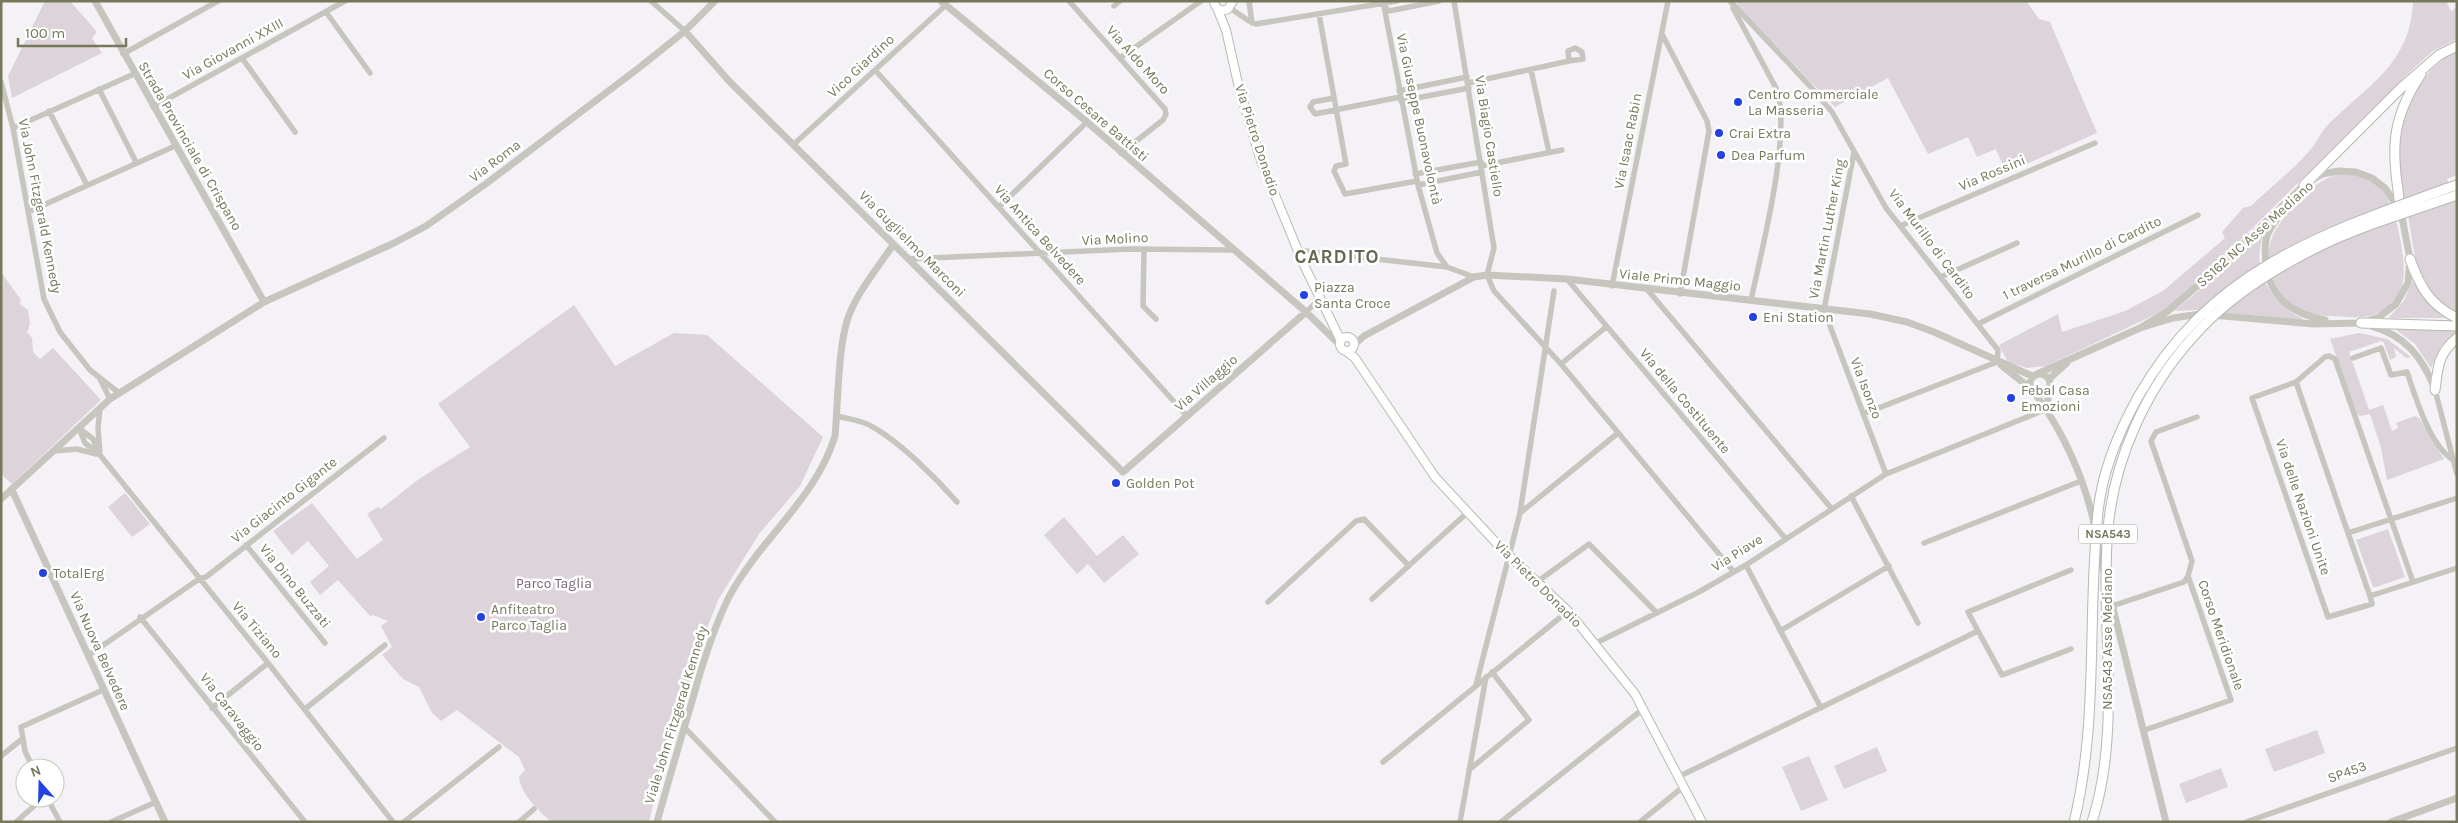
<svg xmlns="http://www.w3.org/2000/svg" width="2458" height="823" viewBox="0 0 2458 823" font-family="Karla,sans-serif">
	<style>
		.green { fill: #dcd3db }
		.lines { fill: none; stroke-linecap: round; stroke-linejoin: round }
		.secondary-casing { stroke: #babbb1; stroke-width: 10 }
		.trunk-casing { stroke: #b7b8af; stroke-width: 11 }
		.minor { stroke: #c6c6be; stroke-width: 5.5 }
		.tertiary { stroke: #c6c6be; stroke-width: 7 }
		.secondary { stroke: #fff; stroke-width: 8 }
		.trunk { stroke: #fff; stroke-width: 9 }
		.trunk-bridge-casing { stroke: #b7b8af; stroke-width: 11; stroke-linecap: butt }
		.trunk-bridge { stroke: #fff; stroke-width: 9 }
		.poi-dot { fill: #2442e3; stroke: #fff; stroke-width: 2 }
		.labels { text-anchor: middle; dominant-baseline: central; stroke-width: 5; stroke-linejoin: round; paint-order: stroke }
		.shield { fill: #fff; stroke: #9fa08d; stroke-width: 1 }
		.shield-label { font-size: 12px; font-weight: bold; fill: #76785c }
		.street-label { font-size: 14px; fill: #76785c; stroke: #fff }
		.poi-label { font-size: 14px; fill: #76785c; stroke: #fff; text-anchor: start }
		.park-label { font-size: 14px; fill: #7a6371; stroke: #fff }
		.district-label { font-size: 19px; font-weight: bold; letter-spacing: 1px; fill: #676852; stroke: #fff }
	</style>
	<rect width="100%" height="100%" fill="#f4f2f6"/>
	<path class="green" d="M45 1H70L97 32 92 38 102 53 12 98 8 76Z
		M1736 1H2026L2039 19 2050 22 2097 133 2006 173 1996 149 1977 157 1968 137 1928 154 1888 78 1835 107 1739 7Z
		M2413 1H2446L2451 11 2457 7V39L2433 51 2415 67 2204 276 2167 308 2148 318 2046 366 2027 368 2008 362 1999 345 2058 314 2062 332 2125 311 2163 291 2225 238 2222 232 2243 208 2251 206C2272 186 2297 167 2315 144 2318 139 2321 133 2325 128 2364 87 2411 66 2413 1Z
		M2457 50V175L2447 179 2457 203V315C2450 310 2440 306 2434 300 2417 282 2413 245 2409 221 2405 204 2401 186 2398 169 2392 122 2416 73 2457 50Z
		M2349 173C2361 177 2371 179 2380 188 2396 204 2410 268 2401 289 2397 299 2388 309 2378 313 2364 320 2345 316 2329 316 2310 316 2288 307 2278 289 2258 252 2272 228 2298 202 2315 185 2325 175 2349 173Z
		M2266 225C2266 231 2261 240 2260 248 2256 278 2275 305 2302 318V320L2196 310 2174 311 2208 283Z
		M1 272 21 300 20 304 28 310 30 324 27 332 32 338 33 352 40 359 53 348 101 400 12 484 1 474Z
		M2413 280 2426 300 2447 318H2388L2404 301Z
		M574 305 615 366 674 333 707 335 823 437 800 486 759 534 718 600 696 657 683 717 675 709 649 822H551C539 810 521 795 519 777L525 770 519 757 457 710 441 721 432 713 419 687 403 679 382 655 392 647 381 626 388 621 373 615 370 616 338 580 320 595 310 582 329 566 308 541 292 555 273 531 312 503 357 559 383 540 367 514 378 507 381 509 419 479 470 447 438 404Z
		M2395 329 2457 331 2441 346 2431 368 2415 344Z
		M2359 333 2387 339 2411 357 2406 358 2394 348 2396 357 2390 360 2384 343 2381 341 2349 352 2369 410 2383 405 2392 431 2398 428 2396 423 2415 416 2419 418 2444 459 2387 480 2381 448 2370 414 2360 416 2357 414 2330 339Z
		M125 493 150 524 132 537 108 507Z
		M1064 517 1097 556 1123 535 1139 554 1104 583 1088 564 1077 574 1044 535Z
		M2388 529 2405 577 2376 587H2373L2356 540Z
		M2317 730 2325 753 2274 772 2265 749Z
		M1877 747 1887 771 1844 789 1834 766Z
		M1809 756 1828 800 1801 811 1782 767Z
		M2221 768 2228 787 2186 803 2179 784Z"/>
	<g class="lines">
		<g class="secondary-casing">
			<path id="secondary" d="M1214 1C1215 9 1221 12 1228 9L1233 1
				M1217 8 1226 30 1239 88 1261 161 1303 263 1341 341
				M1340 344a7 7 0 1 1 14 0a7 7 0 1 1-14 0Z
				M1346 351 1355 358 1435 477 1502 549 1568 611 1635 694 1702 822"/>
		</g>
		<g class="trunk-casing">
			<path id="trunk" d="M2304 185 2400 89 2439 55 2457 46
				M2445 189 2457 185
				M2448 198 2457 195
				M2401 212C2393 155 2387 125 2421 74
				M2410 259C2420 287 2430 305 2457 318
				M2361 323 2457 326
				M2435 390C2438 366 2438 354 2457 338"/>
		</g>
		<path class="minor" d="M651 1 685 31
			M1069 1 1165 109 1166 114 1163 120 1121 153
			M1249 1 1252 23
			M1383 1 1418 185 1437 253 1447 267
			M1454 1 1494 248 1487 275 1494 291 1561 364 1734 572
			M1730 1 1810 86 1832 112 1886 208 1998 350 1997 362 1863 414
			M1114 6 1120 1
			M1384 6 1389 11 1439 1
			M1230 8 1249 21 1256 24 1397 1
			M1733 8 1776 88C1793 131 1761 253 1751 300
			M326 12 370 73
			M1319 14 1346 164 1336 166 1334 171 1345 194 1417 181
			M1662 34 1707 121 1709 131 1680 294
			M1575 48 1582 52 1583 59 1569 61 1568 51Z
			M123 54 218 1
			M242 58 295 132
			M1120 58 1201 1
			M875 70 1187 416
			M1531 70 1549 152
			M1 82 13 128 44 299 60 332 90 370 119 393
			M1468 83 1569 61
			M99 89 136 162
			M1399 91 1467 77
			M1334 98 1313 102 1310 107 1315 114 1400 97
			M1401 101 1469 88
			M153 107 345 1
			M49 111 87 185
			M13 128 134 74
			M793 145 946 5
			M1854 152 1824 310 1886 474
			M1481 166 1562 150
			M1415 174 1481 162
			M1418 185 1482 172
			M999 207 1087 122
			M28 212 175 146
			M1900 226 2095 143
			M1144 249 1143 306 1156 319
			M1297 250 1447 267 1474 277
			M908 259 1130 249 1234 250
			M1941 277 2017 243
			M1567 279 1785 538
			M1612 286 1668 1
			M1646 288 1831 508
			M1306 312 1320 299
			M1978 324 2198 215
			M2353 358 2381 348 2391 375 2407 372C2416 398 2429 444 2453 460
			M1561 364 1606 327
			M100 379 110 399
			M2296 382 2325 357 2329 356 2335 359 2413 582
			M2435 390 2457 474
			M100 408 98 428 100 455
			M837 416C848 419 861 420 871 426 899 441 936 478 957 502
			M79 428 85 443 100 455 268 663 393 822
			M79 428 93 439 98 451
			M54 451 77 449 96 454
			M1851 496 1918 623
			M2457 498 2348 533 2296 382 2252 398 2328 617 2372 604 2370 596 2457 568
			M1520 513 1618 433
			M2348 533 2370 596
			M1924 543 2081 481
			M246 545 325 643
			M1746 565 1821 708
			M1537 582 1589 544 1656 612
			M1372 599 1468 512
			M1268 602 1356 521 1364 519 1409 566
			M2112 606 2184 582 2188 576 2192 561 2151 441 2156 432 2197 417
			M140 617 305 822
			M1780 631 1889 566
			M1978 631 1968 612 2071 570
			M1596 643 1697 593 1746 565 1886 474 2047 409
			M89 655 199 579 206 577 384 438
			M1476 685 1520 513 1554 291
			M212 708 268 663
			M305 709 385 645
			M684 727 775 822
			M2145 730 2231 700 2188 576
			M1 756 22 739
			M1383 762 1568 611
			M33 768 25 751 21 727 103 690
			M1469 770 1529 720 1492 672
			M1678 777 1978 631 2002 675 2071 649
			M47 798 60 822
			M16 822 43 798
			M111 822 156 802
			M404 822 499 747
			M519 822 534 809
			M1460 822 1486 677
			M1501 822 1643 709
			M1640 822 1683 787
			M2246 822 2457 748"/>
		<path class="tertiary" d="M95 1 264 302
			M941 1 1087 122 1306 312 1340 345
			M685 31 729 81 1123 472 1306 312
			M2284 209C2278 218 2270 227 2267 236 2264 245 2265 255 2266 263 2269 298 2294 315 2325 320
			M2371 326C2405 335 2422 357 2435 389
			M1354 345 1364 336 1474 277 1487 275 1567 279 1870 314 1907 322 1934 332 2032 376
			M2001 365 2030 388
			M2030 384a10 10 0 1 1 20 0a10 10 0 1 1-20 0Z
			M2037 374 2140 328 2173 318 2200 314 2313 324 2361 323 2379 317 2396 304 2408 283 2410 259 2401 212 2385 188 2372 178 2356 172 2339 171 2322 174 2304 185 2217 269 2168 311 2140 328
			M2049 379 2067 363
			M2034 392C2063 431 2085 479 2095 528
			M2047 409 2049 388
			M12 490 165 822
			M1 499 110 399 264 302 394 243 426 226 487 183 640 67 685 31 715 1
			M2097 541 2103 569
			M2109 592 2166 822
			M657 822C668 783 679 744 691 705 701 668 712 631 729 597 759 540 816 499 835 436 838 403 838 351 847 321 856 293 877 269 893 245
			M2391 822 2457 798"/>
		<use href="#secondary" class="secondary"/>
		<use href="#trunk" class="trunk"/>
		<g class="trunk-bridge-casing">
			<path id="trunk-bridge" d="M2074 822C2099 720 2087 615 2098 512 2102 471 2118 433 2138 397 2209 272 2317 235 2445 189
				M2092 822C2116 748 2107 666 2106 590 2106 570 2106 549 2108 529 2114 459 2146 389 2193 337 2226 299 2275 268 2320 246 2361 226 2406 213 2448 198"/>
		</g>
		<use href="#trunk-bridge" class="trunk-bridge"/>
	</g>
	<g class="poi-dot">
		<circle cx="1738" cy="102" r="5"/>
		<circle cx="1719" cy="133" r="5"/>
		<circle cx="1721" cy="155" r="5"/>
		<circle cx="1304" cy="295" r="5"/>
		<circle cx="1753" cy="317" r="5"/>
		<circle cx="2011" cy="398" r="5"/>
		<circle cx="1116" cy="483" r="5"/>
		<circle cx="43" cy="573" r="5"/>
		<circle cx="481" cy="617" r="5"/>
	</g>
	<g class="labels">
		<rect class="shield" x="2079" y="524.5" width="58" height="19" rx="4"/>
		<g class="shield-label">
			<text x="2108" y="534">NSA543</text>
		</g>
		<g class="street-label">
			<text transform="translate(233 49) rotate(-29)">Via Giovanni XXIII</text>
			<text transform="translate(1138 60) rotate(48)">Via Aldo Moro</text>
			<text transform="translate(861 66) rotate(-43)">Vico Giardino</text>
			<text transform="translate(1096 115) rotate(41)">Corso Cesare Battisti</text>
			<text transform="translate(1419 119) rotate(78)">Via Giuseppe Buonavolontà</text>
			<text transform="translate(1489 136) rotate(81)">Via Biagio Castiello</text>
			<text transform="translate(1257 140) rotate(72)">Via Pietro Donadio</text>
			<text transform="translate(1628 141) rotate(-79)">Via Isaac Rabin</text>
			<text transform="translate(190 146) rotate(60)">Strada Provinciale di Crispano</text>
			<text transform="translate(495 161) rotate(-37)">Via Roma</text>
			<text transform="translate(1992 173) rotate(-23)">Via Rossini</text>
			<text transform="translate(40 206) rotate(79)">Via John Fitzgerald Kennedy</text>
			<text transform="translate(1827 229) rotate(-79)">Via Martin Luther King</text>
			<text transform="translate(2255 234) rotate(-42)">SS162 NC Asse Mediano</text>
			<text transform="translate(1040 235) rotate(48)">Via Antica Belvedere</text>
			<text transform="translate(1115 239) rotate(-3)">Via Molino</text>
			<text transform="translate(912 244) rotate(45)">Via Guglielmo Marconi</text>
			<text transform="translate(1932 244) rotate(53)">Via Murillo di Cardito</text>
			<text transform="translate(2082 258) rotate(-26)">1 traversa Murillo di Cardito</text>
			<text transform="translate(1680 280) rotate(6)">Viale Primo Maggio</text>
			<text transform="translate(1206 383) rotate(-41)">Via Villaggio</text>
			<text transform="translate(1866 388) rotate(69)">Via Isonzo</text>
			<text transform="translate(1685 401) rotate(50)">Via della Costituente</text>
			<text transform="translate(284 500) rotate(-38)">Via Giacinto Gigante</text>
			<text transform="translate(2303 507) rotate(71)">Via delle Nazioni Unite</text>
			<text transform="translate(1737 553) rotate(-32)">Via Piave</text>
			<text transform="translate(1538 584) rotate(45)">Via Pietro Donadio</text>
			<text transform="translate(295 586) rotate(51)">Via Dino Buzzati</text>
			<text transform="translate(257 630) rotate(50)">Via Tiziano</text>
			<text transform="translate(2221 635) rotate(71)">Corso Meridionale</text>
			<text transform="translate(2107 639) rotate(-90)">NSA543 Asse Mediano</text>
			<text transform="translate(100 651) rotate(66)">Via Nuova Belvedere</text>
			<text transform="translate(232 712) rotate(52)">Via Caravaggio</text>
			<text transform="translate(676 715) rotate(-73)">Viale John Fitzgerad Kennedy</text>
			<text transform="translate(2347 772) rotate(-20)">SP453</text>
		</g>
		<g class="poi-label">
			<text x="1748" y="94">Centro Commerciale<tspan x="1748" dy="16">La Masseria</tspan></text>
			<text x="1729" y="133">Crai Extra</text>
			<text x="1731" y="155">Dea Parfum</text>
			<text x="1314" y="287">Piazza<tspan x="1314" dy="16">Santa Croce</tspan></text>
			<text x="1763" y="317">Eni Station</text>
			<text x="2021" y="390">Febal Casa<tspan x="2021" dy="16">Emozioni</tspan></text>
			<text x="1126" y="483">Golden Pot</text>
			<text x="53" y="573">TotalErg</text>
			<text x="491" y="609">Anfiteatro<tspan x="491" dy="16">Parco Taglia</tspan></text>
		</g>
		<g class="park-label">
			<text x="554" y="583">Parco Taglia</text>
		</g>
		<g class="district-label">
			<text x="1337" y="257">CARDITO</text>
		</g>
	</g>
	<rect width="2458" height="823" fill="none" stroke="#76785c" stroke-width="5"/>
	<g transform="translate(40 783) rotate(340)"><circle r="24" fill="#ffffff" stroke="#c8c9be"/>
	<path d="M0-4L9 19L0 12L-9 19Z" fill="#2442e3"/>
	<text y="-8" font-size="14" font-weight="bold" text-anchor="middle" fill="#76785c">N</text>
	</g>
	<path d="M18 38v8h108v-8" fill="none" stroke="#76785c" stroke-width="2.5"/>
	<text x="25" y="38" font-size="15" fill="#76785c" stroke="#ffffff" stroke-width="4" paint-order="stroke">100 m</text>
</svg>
